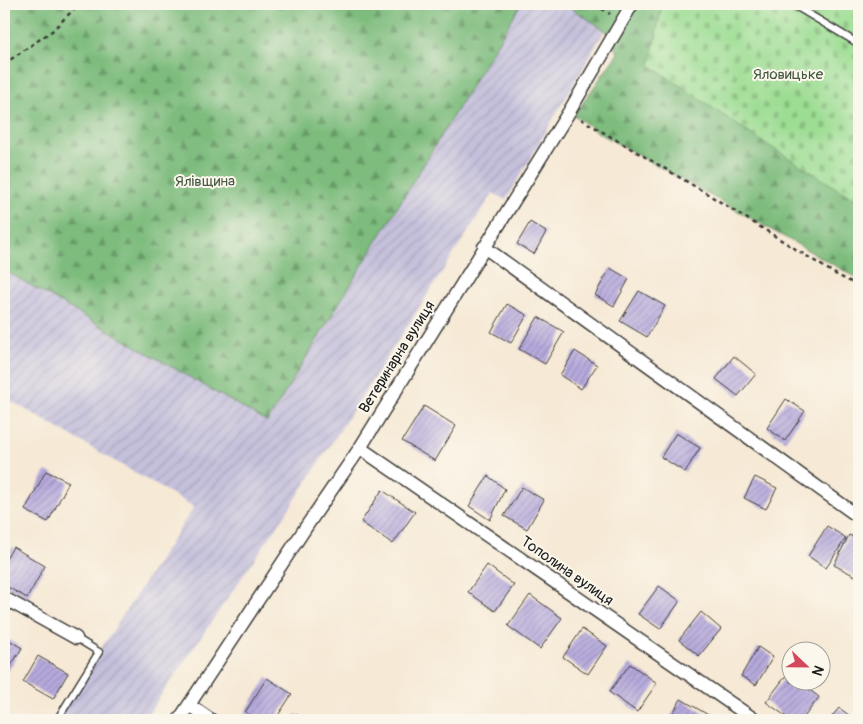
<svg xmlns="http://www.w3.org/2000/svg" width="863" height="724" viewBox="0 0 863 724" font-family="Pangolin,sans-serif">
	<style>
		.industrial { fill: url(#industrial-furrows) }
		.forest { fill: url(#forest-firs); stroke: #4c6c4c }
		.cemetery { fill: url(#cemetery-stones); stroke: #5c7c58 }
		.building { fill: url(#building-hatch) }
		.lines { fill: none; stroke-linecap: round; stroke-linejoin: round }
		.lane-casing { stroke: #3d3b38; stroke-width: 9 }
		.street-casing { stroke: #3d3b38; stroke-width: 15 }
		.path { stroke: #3d3b38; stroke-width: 2.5; stroke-dasharray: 4 4; stroke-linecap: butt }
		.lane { stroke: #fff; stroke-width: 6 }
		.street { stroke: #fff; stroke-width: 12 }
		.labels { text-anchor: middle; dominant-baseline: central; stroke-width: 4; stroke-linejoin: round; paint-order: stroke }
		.park-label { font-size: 15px; fill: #425640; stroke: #fbf7ec }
		.street-label { font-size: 15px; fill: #1c1c1c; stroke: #fbf7ec }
	</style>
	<defs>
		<pattern id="industrial-furrows" width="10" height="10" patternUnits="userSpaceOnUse" patternTransform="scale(1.25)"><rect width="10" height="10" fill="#c4c0db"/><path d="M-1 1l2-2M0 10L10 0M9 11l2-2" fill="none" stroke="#a8a4bb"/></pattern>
		<pattern id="forest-firs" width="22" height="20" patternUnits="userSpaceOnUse" patternTransform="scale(1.25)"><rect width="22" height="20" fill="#7dbc7d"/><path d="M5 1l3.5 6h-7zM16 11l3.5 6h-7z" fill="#669866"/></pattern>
		<pattern id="cemetery-stones" width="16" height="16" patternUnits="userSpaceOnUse" patternTransform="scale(1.25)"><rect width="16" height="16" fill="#9cdd93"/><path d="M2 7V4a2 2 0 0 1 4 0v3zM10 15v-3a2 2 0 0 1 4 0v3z" fill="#86bd7e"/></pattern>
		<pattern id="building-hatch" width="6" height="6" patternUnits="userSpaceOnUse" patternTransform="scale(1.25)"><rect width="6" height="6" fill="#b7abde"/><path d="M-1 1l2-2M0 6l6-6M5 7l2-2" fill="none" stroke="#948ab3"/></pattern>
	</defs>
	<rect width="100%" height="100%" fill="#fbf7ec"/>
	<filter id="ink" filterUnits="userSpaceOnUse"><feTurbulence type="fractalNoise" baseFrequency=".02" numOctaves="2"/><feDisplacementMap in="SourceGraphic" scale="10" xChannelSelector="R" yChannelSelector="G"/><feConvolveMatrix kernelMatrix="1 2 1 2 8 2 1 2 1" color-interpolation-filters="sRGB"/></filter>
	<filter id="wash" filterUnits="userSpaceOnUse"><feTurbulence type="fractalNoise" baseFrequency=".0096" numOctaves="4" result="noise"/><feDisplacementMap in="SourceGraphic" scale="20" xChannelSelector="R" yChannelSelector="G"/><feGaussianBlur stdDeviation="1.12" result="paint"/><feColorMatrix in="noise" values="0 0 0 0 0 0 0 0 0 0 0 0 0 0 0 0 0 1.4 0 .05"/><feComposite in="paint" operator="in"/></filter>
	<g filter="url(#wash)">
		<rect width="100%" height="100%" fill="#f6e9d5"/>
		<path class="industrial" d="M521 4H565L605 30 506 200 493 193 291 506 144 720H54L194 507 4 397V270L267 422Z"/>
		<path class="forest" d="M4 4H521L267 422 4 270Z
			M565 4H859V279L599 133 574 115 618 53 605 30Z"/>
		<path class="cemetery" d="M662 4H859V202L755 137 650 65Z"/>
		<g id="blocks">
			<path class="building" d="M530 222 546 232 534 254 517 244Z
				M610 268 629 279 614 306 595 295Z
				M639 291 665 306 647 337 620 321Z
				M507 304 527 315 511 343 491 332Z
				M538 317 564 332 545 364 519 349Z
				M575 351 597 365 581 389 560 375Z
				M734 356 756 374 738 396 716 379Z
				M786 399 805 411 785 441 767 428Z
				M424 406 456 426 435 461 402 441Z
				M676 433 700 448 685 472 661 457Z
				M46 471 69 482 48 522 25 510Z
				M488 476 505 489 490 520 469 506Z
				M755 477 777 488 766 509 744 498Z
				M522 487 544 500 527 529 504 516Z
				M382 490 415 512 393 544 361 522Z
				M827 526 846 538 826 568 808 556Z
				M849 535 859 540V578L834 565Z
				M13 547 45 566 27 598 4 585V563Z
				M487 565 514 585 495 611 468 592Z
				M659 586 680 601 660 629 638 614Z
				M530 595 562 618 540 649 508 626Z
				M701 612 721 629 699 656 679 640Z
				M582 629 607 646 588 674 563 657Z
				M4 637 22 648 7 672 4 670Z
				M758 647 773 657 756 685 741 676Z
				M38 656 68 673 53 699 23 682Z
				M630 664 657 683 637 712 609 692Z
				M788 673 790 675V682H799L819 697 802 720H791L766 702Z
				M267 678 292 694 275 720H258L245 712Z
				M681 699 710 716 708 720H669Z
				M839 708 856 720H829Z
				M296 714 306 720H292Z"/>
		</g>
	</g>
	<g filter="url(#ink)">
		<use href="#blocks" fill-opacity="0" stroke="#3d3b38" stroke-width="1"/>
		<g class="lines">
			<g class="lane-casing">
				<path id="lane" d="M792 4 859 44
					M57 720 99 652 76 638"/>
			</g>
			<g class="street-casing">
				<path id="street" d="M484 247 859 517
					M360 448 755 720
					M4 598 76 638
					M189 705 211 720
					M179 720 308 524 360 448 569 112 632 4"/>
			</g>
			<path class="path" d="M595 4 610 14
				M4 64 52 31 79 4
				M581 119 706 193 837 275 859 286"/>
			<use href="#lane" class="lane"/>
			<use href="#street" class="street"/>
		</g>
	</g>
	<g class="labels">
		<g class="park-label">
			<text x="788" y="74">Яловицьке</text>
			<text x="205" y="181">Ялівщина</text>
		</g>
		<g class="street-label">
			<text transform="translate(397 357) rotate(-58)">Ветеринарна вулиця</text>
			<text transform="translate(567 571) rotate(35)">Тополина вулиця</text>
		</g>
	</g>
	<rect width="863" height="724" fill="none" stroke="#fbf7ec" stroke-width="20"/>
	<g transform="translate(806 666) rotate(112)"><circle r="24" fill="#fbf7ec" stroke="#a29f99"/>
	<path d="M0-4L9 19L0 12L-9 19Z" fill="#d1495b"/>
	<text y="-8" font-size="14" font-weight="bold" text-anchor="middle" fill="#1c1c1c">N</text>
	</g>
</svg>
